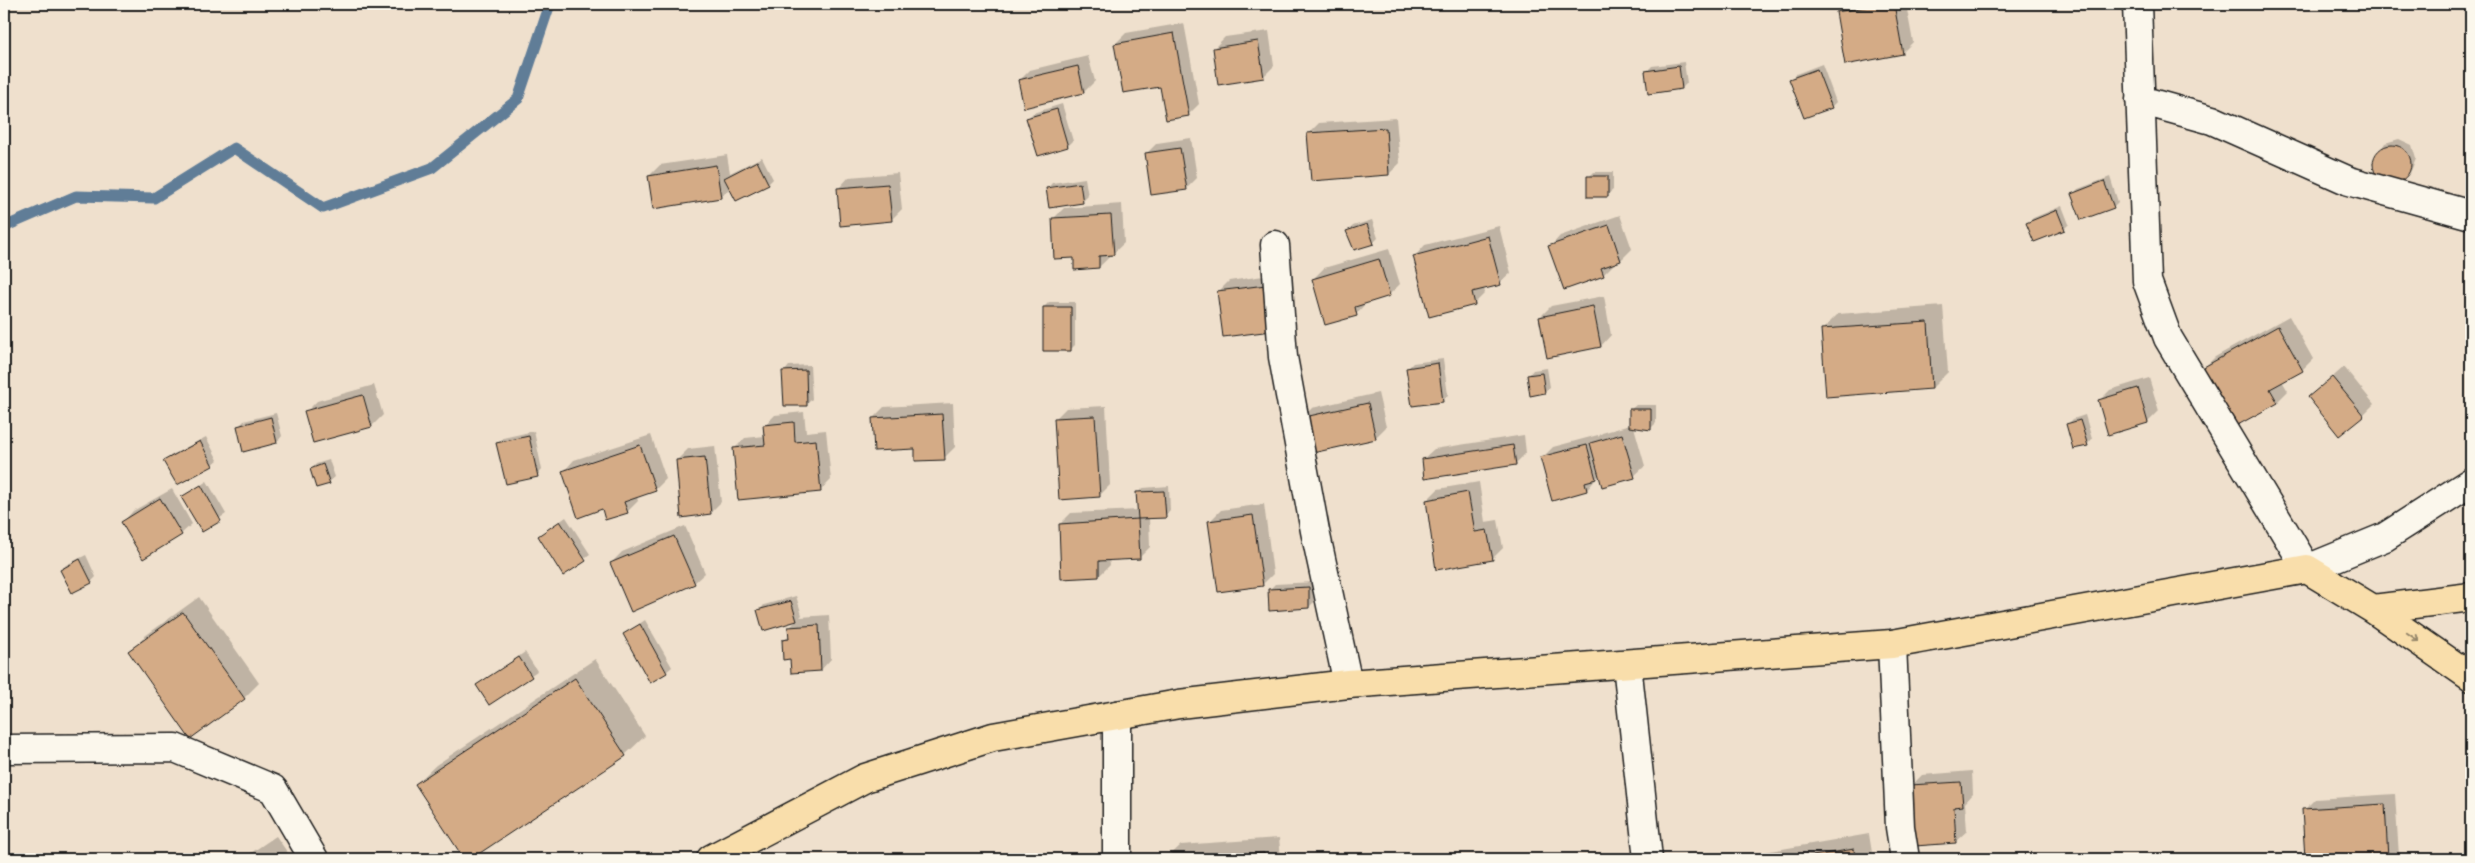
<svg xmlns="http://www.w3.org/2000/svg" width="2475" height="863" viewBox="0 0 2475 863" font-family="'Patrick Hand',sans-serif">
	<style>
		.shadow { fill: #0003 }
		.lines { fill: none; stroke-linecap: round; stroke-linejoin: round }
		.stream { stroke: #617d97; stroke-width: 11 }
		.building { fill: #d4ab86; stroke: #1c1c1c }
		.minor-casing { stroke: #1c1c1c; stroke-width: 31 }
		.major-casing { stroke: #1c1c1c; stroke-width: 31 }
		.minor { stroke: #fbf7ec; stroke-width: 28 }
		.major { stroke: #f9deab; stroke-width: 28 }
		.oneway { stroke: #96876b }
	</style>
	<rect width="100%" height="100%" fill="#efe0cd"/>
	<filter id="ink" filterUnits="userSpaceOnUse"><feTurbulence type="fractalNoise" baseFrequency=".02" numOctaves="2"/><feDisplacementMap in="SourceGraphic" scale="10" xChannelSelector="R" yChannelSelector="G"/><feConvolveMatrix kernelMatrix="1 2 1 2 8 2 1 2 1" color-interpolation-filters="sRGB"/></filter>
	<g filter="url(#ink)">
		<path class="shadow" d="M1846 4H1906L1913 42 1902 53 1837 12Z
			M1184 23 1199 104 1188 115 1161 85 1115 44 1126 33Z
			M1269 31 1274 66 1263 77 1214 48 1225 37Z
			M1088 56 1095 81 1084 92 1019 81 1030 70Z
			M1684 62 1687 83 1682 88 1647 71 1652 66Z
			M1822 64 1836 102 1831 107 1791 79 1796 74Z
			M1062 104 1073 141 1068 146 1028 118 1033 113Z
			M1396 118 1400 163 1389 174 1308 134 1319 123Z
			M1191 138 1197 178 1186 189 1147 153 1157 143Z
			M2399 139 2412 145 2416 159 2410 173 2404 178 2390 183 2377 176 2372 163 2385 143Z
			M727 155 730 173 762 157 773 179 768 184 731 187 721 197 654 207 649 176 660 165Z
			M1594 172H1613V190L1607 195 1589 177Z
			M898 173 902 209 891 220 839 188 849 177Z
			M2110 177 2118 202 2113 207 2073 194 2078 189Z
			M1085 178 1088 196 1083 201 1047 189 1052 183Z
			M1122 204 1124 243 1099 267 1075 256 1053 219 1064 208Z
			M2062 206 2069 224 2064 229 2028 223 2033 218Z
			M1620 215 1632 249 1621 260 1613 262 1614 264 1603 275 1550 247 1560 236Z
			M1372 220 1378 238 1373 243 1348 231 1353 226Z
			M1499 226 1511 273 1500 283 1484 288 1485 293 1474 304 1415 256 1425 245Z
			M1389 249 1400 284 1389 295 1367 302 1356 314 1313 279 1324 268Z
			M1277 274 1282 318 1218 292 1229 281Z
			M1604 296 1611 335 1601 346 1540 317 1551 306Z
			M1049 302H1075V345L1070 350 1044 307Z
			M1943 306 1948 372 1932 388 1822 330 1838 314Z
			M2289 316 2313 359 2302 370 2282 381 2288 391 2277 402 2204 368 2215 357Z
			M1443 359 1448 395 1442 400 1407 369 1413 363Z
			M810 365 812 399 806 405 784 372 789 366Z
			M2344 367 2374 404 2363 415 2310 397Z
			M1547 368 1550 387 1544 392 1528 376 1533 370Z
			M2149 378 2159 411 2148 422 2109 434 2099 401 2110 390Z
			M374 385 383 415 372 426 314 442 306 412 317 401Z
			M1378 393 1386 427 1375 438 1301 419 1312 408Z
			M953 403 955 447 944 458 916 448 873 418 884 407Z
			M1636 405H1656V423L1651 428 1634 427 1645 466 1634 476 1600 474 1587 490 1553 499 1542 458 1553 447 1598 435V437L1602 433 1630 425V410Z
			M1106 406 1110 485 1099 496 1055 419 1066 408Z
			M804 412 806 432 826 430 831 480 820 491 734 449 745 438 765 436V425L775 415Z
			M276 413 282 436 277 442 244 450 238 427 244 421Z
			M2085 415 2092 439 2087 445 2068 424 2073 419Z
			M534 431 542 470 537 476 498 443 503 438Z
			M651 435 666 479 655 490 637 497 638 501 627 512 602 508 564 471 574 460Z
			M1524 435 1526 453 1515 464 1423 459 1434 449Z
			M206 437 218 460 212 465 165 462 170 456Z
			M715 446 721 502 710 513 677 460 688 449Z
			M329 460 335 477 329 482 311 470 316 464Z
			M207 481 226 514 202 530 183 497Z
			M1479 482 1485 522 1498 520 1503 548 1492 559 1427 500 1438 489Z
			M1169 486 1170 511 1165 516 1149 517 1150 547 1139 558 1109 559 1110 565 1099 576 1060 524 1071 513 1139 510 1138 493 1143 488Z
			M172 489 192 524 181 534 123 522 133 511Z
			M1264 504 1273 574 1262 585 1210 521 1221 510Z
			M566 517 590 554 564 574 540 536Z
			M685 526 705 573 694 583 611 563 622 552Z
			M86 555 96 577 91 582 61 570 66 565Z
			M1314 582V602L1309 607 1269 590 1275 584Z
			M796 596 802 615 800 617 829 615 831 659 821 670 791 658 784 641 790 634V627L797 620 764 630 759 611 764 605Z
			M199 597 259 683 244 698 130 652 145 636Z
			M645 620 672 667 666 672 625 634Z
			M525 652 537 671 490 703 478 685Z
			M595 659 645 736 625 755 465 859 416 784 436 765Z
			M1972 771 1973 794 1965 803 1967 831 1956 841 1911 786 1922 775Z
			M2395 794 2399 856 2395 859H2307L2304 810 2315 799Z
			M1869 834 1873 859H1753L1759 853Z
			M276 836 292 859H242Z
			M1279 838 1281 859H1166L1181 845Z"/>
		<g class="lines">
			<path class="stream" d="M4 227 76 196 154 198 234 148 323 208 432 168 518 99 550 4"/>
		</g>
		<path class="building" d="M1883 4H1894L1903 54 1845 65 1836 12Z
			M1174 33 1189 116 1166 120 1160 87 1123 93 1114 44Z
			M1258 41 1264 78 1218 85 1213 48Z
			M1078 66 1084 93 1024 108 1018 80Z
			M1679 66 1682 89 1648 94 1645 71Z
			M1817 69 1832 108 1804 118 1789 79Z
			M1057 109 1068 147 1038 156 1026 118Z
			M1386 128 1389 175 1311 181 1307 133Z
			M2373 164a19 19 0 1 1 38 0a19 19 0 1 1-38 0Z
			M1180 148 1187 190 1151 195 1145 153Z
			M757 161 769 185 736 201 724 178Z
			M716 165 721 198 653 209 648 176Z
			M1587 176H1608V197H1587Z
			M2104 181 2114 208 2081 220 2071 194Z
			M1080 183 1083 203 1049 208 1046 188Z
			M888 184 892 221 840 226 837 188Z
			M2057 210 2065 230 2034 242 2026 223Z
			M1111 215 1114 255 1099 256V268L1074 270V258L1054 259 1052 218Z
			M1367 224 1374 244 1354 250 1346 231Z
			M1609 225 1621 261 1601 268 1604 276 1564 290 1548 246Z
			M1488 236 1501 285 1472 292 1475 305 1429 317 1413 256Z
			M1379 259 1390 296 1355 307 1357 316 1325 325 1312 279Z
			M1266 285 1272 331 1223 337 1217 291Z
			M1593 306 1601 347 1547 358 1539 317Z
			M1043 307H1071V351H1043Z
			M1928 322 1932 389 1826 397 1821 329Z
			M2278 326 2303 371 2270 389 2278 403 2234 427 2202 368Z
			M1438 363 1443 402 1412 406 1406 368Z
			M806 370 807 406H784L782 371Z
			M1542 373 1545 393 1530 396 1527 375Z
			M2332 377 2364 416 2339 436 2308 397Z
			M2138 388 2148 423 2108 435 2098 400Z
			M363 395 372 427 313 443 304 411Z
			M1368 403 1376 439 1308 454 1300 418Z
			M1629 409H1651V430L1629 427Z
			M942 414 945 460 915 461V449L874 451 872 418Z
			M1095 416 1100 497 1059 500 1054 418Z
			M271 417 277 443 243 452 237 426Z
			M2080 420 2088 446 2073 449 2066 424Z
			M794 422 795 442 816 440 821 492 738 500 733 448 765 445 763 425Z
			M1622 434 1635 478 1602 487 1590 443Z
			M529 436 538 477 506 484 496 443Z
			M200 441 213 466 177 485 163 461Z
			M640 445 656 491 624 502 628 513 605 520 602 509 578 518 562 471Z
			M1513 445 1516 465 1424 479 1422 459Z
			M1587 445 1596 479 1585 482 1587 491 1552 501 1540 457Z
			M705 457 711 514 681 518 676 460Z
			M323 464 330 484 316 488 310 469Z
			M201 485 221 521 202 532 181 497Z
			M1164 491 1166 518 1138 519 1136 492Z
			M1468 492 1475 532 1487 530 1493 560 1436 570 1426 500Z
			M160 498 182 535 143 559 121 522Z
			M1253 515 1263 586 1218 592 1208 521Z
			M1138 519 1140 559 1099 561V577L1061 579 1059 524Z
			M560 521 586 561 563 576 538 536Z
			M674 536 695 584 631 612 610 563Z
			M80 559 92 583 72 593 60 570Z
			M1309 587V608L1269 611 1268 589Z
			M791 601 797 621 763 631 757 610Z
			M183 612 245 699 190 739 128 651Z
			M640 624 667 673 650 683 623 634Z
			M819 625 821 671 791 673 790 659 783 660 782 640 789 639 788 627Z
			M519 657 532 677 489 705 476 685Z
			M575 678 626 756 471 859H464L415 784Z
			M1961 782 1963 806 1954 807 1956 843 1915 846 1910 785Z
			M2385 804 2388 859H2305L2302 809Z
			M1854 849 1855 859H1795Z
			M1264 853V859H1175Z"/>
		<g class="lines">
			<g class="minor-casing">
				<path id="minor" d="M2137 4 2147 281 2168 338 2307 569 2385 537 2471 482
					M2140 100 2212 120 2349 181 2471 215
					M1275 245 1283 357 1315 531 1348 684
					M1892 644 1900 827 1905 859
					M1627 664 1648 859
					M1117 715V859
					M4 749 175 748 273 789 314 859"/>
			</g>
			<g class="major-casing">
				<path id="major" d="M2373 609 2471 597
					M711 859 865 778 993 737 1179 704 1348 684 1892 644 2307 569 2373 609 2471 677"/>
			</g>
			<use href="#minor" class="minor"/>
			<use href="#major" class="major"/>
		</g>
		<defs><path id="oneway-shaft" d="M-6 0H5M1.5-3L5.5 0L1.5 3" fill="none" stroke-width="1.6" stroke-linecap="round" stroke-linejoin="round" transform="scale(1.25)"/></defs>
		<use class="oneway" href="#oneway-shaft" transform="translate(2413 637) rotate(35)"/>
	</g>
	<rect width="2475" height="863" fill="none" stroke="#fbf7ec" stroke-width="20"/>
	<rect x="10" y="10" width="2455" height="843" fill="none" stroke="#1c1c1c" stroke-width="2" filter="url(#ink)"/>
</svg>
